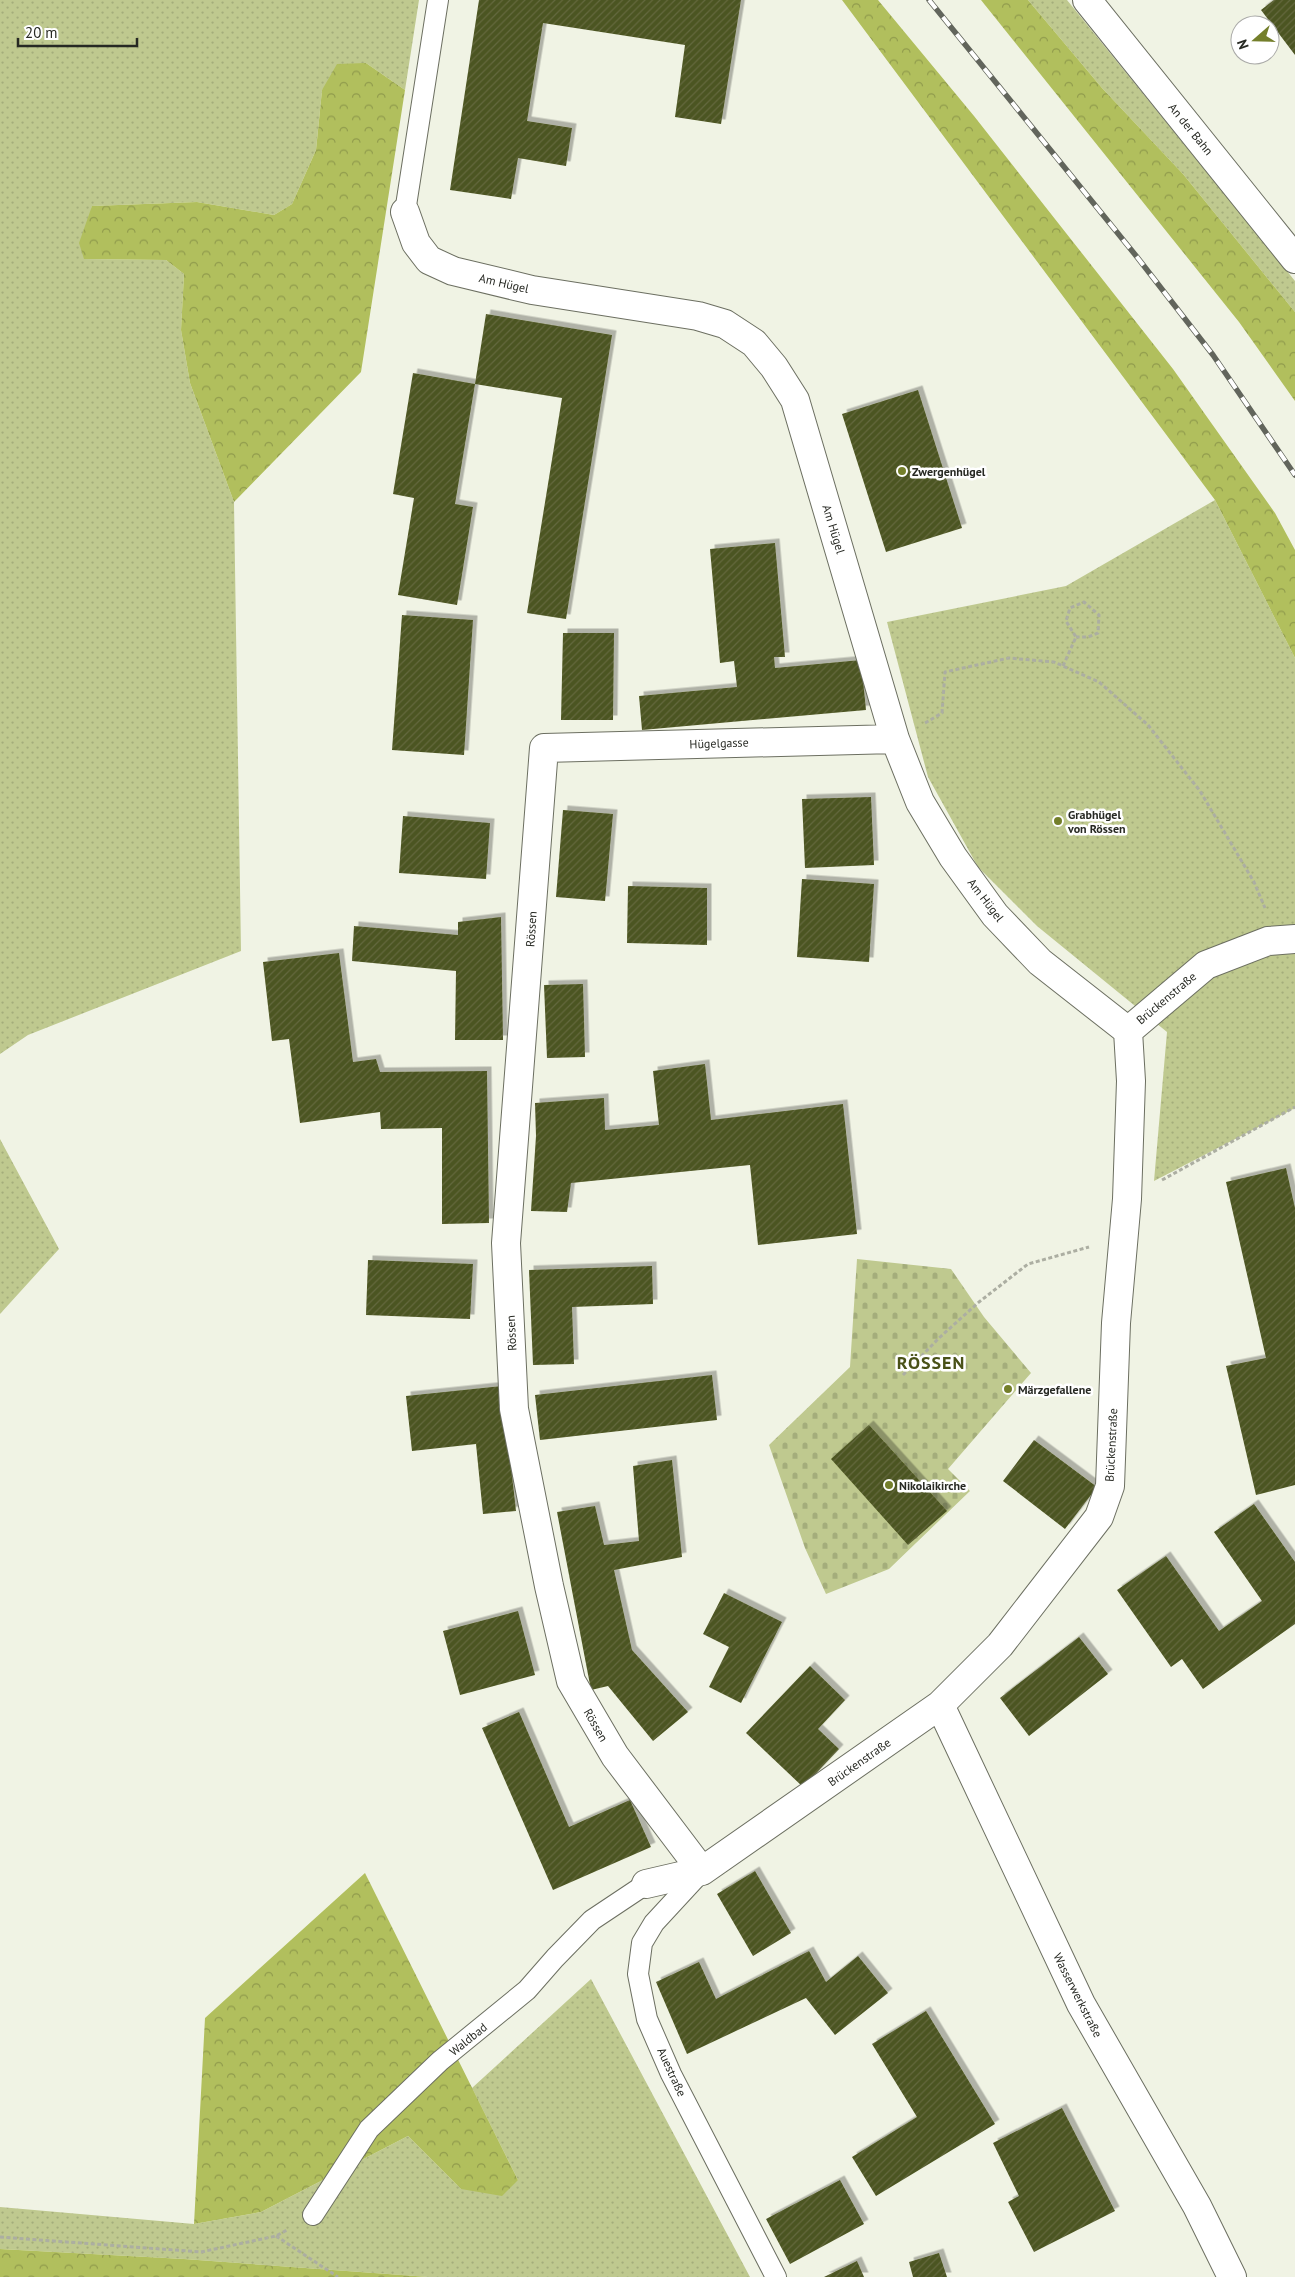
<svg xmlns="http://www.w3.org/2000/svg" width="1295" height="2277" viewBox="0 0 1295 2277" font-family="'PT Sans',sans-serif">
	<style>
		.grass { fill: url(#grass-dots) }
		.forest { fill: url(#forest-crowns) }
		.cemetery { fill: url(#cemetery-stones) }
		.building { fill: url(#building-hatch); filter: url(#shadow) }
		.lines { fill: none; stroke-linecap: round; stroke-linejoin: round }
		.lane-casing { stroke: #6c6f61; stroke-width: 22 }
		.street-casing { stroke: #6c6f61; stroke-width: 30 }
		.path { stroke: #acaea2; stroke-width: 3; stroke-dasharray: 4 2.5; stroke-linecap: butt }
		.lane { stroke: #fff; stroke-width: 20 }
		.street { stroke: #fff; stroke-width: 28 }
		.rail-casing { stroke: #62655c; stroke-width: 5.5 }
		.rail { stroke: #fff; stroke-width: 4; stroke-dasharray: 11; stroke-linecap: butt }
		.poi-dot { fill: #747f2b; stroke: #fff; stroke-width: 2 }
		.labels { text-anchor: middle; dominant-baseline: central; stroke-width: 5; stroke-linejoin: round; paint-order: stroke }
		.street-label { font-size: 12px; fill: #272923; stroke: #fff }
		.poi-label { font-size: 12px; font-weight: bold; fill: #272923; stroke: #fff; text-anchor: start }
		.district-label { font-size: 18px; font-weight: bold; letter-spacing: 1px; fill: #495117; stroke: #fff }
	</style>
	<defs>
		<pattern id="grass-dots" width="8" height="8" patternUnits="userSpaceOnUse" patternTransform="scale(1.25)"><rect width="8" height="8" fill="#bfc98f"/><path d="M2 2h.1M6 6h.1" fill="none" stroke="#a4ad7b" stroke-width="1.8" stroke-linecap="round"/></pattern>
		<pattern id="forest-crowns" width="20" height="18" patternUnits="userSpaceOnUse" patternTransform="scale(1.25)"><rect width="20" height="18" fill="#b1bf5d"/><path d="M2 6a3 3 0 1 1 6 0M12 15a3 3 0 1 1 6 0" fill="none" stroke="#909b4c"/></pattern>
		<pattern id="cemetery-stones" width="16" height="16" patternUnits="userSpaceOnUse" patternTransform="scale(1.25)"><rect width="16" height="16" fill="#bfc98f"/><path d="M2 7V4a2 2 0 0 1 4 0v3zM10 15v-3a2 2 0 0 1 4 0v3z" fill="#a4ad7b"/></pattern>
		<pattern id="building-hatch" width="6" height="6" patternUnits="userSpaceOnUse" patternTransform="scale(1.25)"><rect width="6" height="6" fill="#4c5420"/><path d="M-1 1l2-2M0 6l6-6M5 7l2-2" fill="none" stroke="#63693f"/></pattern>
		<filter id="shadow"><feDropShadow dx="4.5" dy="-4.5" stdDeviation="0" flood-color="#0004"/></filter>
	</defs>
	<rect width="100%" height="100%" fill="#f0f3e4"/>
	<path class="grass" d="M0 0H419L405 90 366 63 322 90 316 150 292 204 274 215 197 202 92 206 85 259 166 260 184 274 181 330 190 383 234 502 241 951 28 1035 0 1054Z
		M1028 0H1067L1295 281V312L1183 174 1102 88Z
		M1215 500 1295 658V1108L1154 1181 1167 1032 1037 926 978 867 928 777 887 622 1066 586Z
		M0 1139 59 1249 0 1314Z
		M591 1979 750 2277H429L184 2259 0 2249V2207L194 2224 261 2212 408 2136 461 2189 518 2180 472 2088Z"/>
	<path class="forest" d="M842 0H878L974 116 1173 369 1275 513 1295 550V658L1215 500Z
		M981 0H1028L1102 88 1183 174 1295 312V401L1239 322Z
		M366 63 405 90 361 372 234 502 190 383 181 330 184 274 166 260 84 259 79 243 92 206 197 202 274 215 292 204 316 150 322 90 337 64Z
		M365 1873 518 2180 502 2196 461 2189 408 2136 261 2212 194 2224 205 2018Z
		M0 2249 184 2259 429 2277H0Z"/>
	<path class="cemetery" d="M857 1259 951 1269 984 1317 1031 1373 948 1469 970 1491 889 1569 826 1594 805 1548 769 1445 850 1367Z"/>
	<path class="building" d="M479 0H741L721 124 675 117 685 45 543 23 527 121 572 128 566 166 518 158 511 199 450 190Z
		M1274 0H1295V55L1261 10Z
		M486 314 612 335 566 619 527 613 562 398 475 384Z
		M413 373 475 384 455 504 473 507 457 605 398 595 414 498 393 494Z
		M918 390 962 528 886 552 842 414Z
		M775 543 785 657H774L775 668 861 660 866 710 642 730 639 696 737 687 734 661 720 663 710 549Z
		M402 615 473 620 464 755 392 750Z
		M563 633H614L613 720H561Z
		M871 797 874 865 805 868 802 799Z
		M563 810 613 814 605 901 556 897Z
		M403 816 490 823 486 879 399 873Z
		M802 879 874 884 869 962 797 957Z
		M628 886 707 888V945L627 943Z
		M501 917 503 1040H455L456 971 352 961 354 926 458 935V922Z
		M339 953 353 1062 376 1059 380 1072 487 1071 489 1223 442 1224V1128L381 1129 380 1112 300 1123 289 1039 272 1041 263 962Z
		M583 984 585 1057 547 1058 544 985Z
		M705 1064 711 1120 843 1104 857 1234 758 1245 750 1165 571 1183 567 1212 531 1211 536 1136 535 1103 604 1098 605 1130 659 1125 653 1071Z
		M1286 1168 1295 1208V1485L1256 1495 1226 1366 1266 1358 1226 1182Z
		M368 1260 473 1264 470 1319 366 1315Z
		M652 1266 653 1304 572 1307 574 1364 533 1365 529 1270Z
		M712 1375 717 1420 540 1440 535 1395Z
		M502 1386 516 1511 483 1514 476 1444 412 1451 406 1396Z
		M869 1425 947 1511 908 1545 831 1459Z
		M1034 1440 1097 1487 1065 1529 1003 1481Z
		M672 1460 682 1557 614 1570 632 1650 688 1712 653 1741 608 1686 591 1690 557 1512 595 1506 604 1545 639 1541 633 1466Z
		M1254 1504 1295 1562V1624L1203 1689 1182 1659 1171 1667 1117 1590 1166 1556 1219 1631 1262 1601 1214 1532Z
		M724 1593 782 1622 741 1703 709 1687 729 1647 703 1634Z
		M518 1611 535 1675 460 1695 443 1631Z
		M1079 1637 1108 1674 1029 1736 1000 1698Z
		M810 1666 845 1700 818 1729 839 1749 803 1787 746 1733Z
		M519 1712 569 1827 630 1800 651 1847 553 1890 482 1728Z
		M755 1871 791 1933 753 1956 717 1894Z
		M809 1951 826 1982 858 1956 888 1993 835 2035 806 1998 687 2054 656 1982 699 1962 716 1999Z
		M926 2011 995 2124 876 2196 852 2157 917 2117 872 2044Z
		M1062 2108 1115 2211 1034 2252 1008 2202 1019 2196 993 2143Z
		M840 2180 864 2224 790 2264 766 2219Z
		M939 2253 947 2277H913L909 2262Z
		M857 2261 864 2277H824Z"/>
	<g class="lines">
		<g class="lane-casing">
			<path id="lane" d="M405 212 438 0
				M702 1871 654 1923 642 1943 638 1974 647 2019 671 2074 776 2277
				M313 2215 369 2129 440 2061 527 1990 555 1958 592 1920 646 1884"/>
		</g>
		<g class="street-casing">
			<path id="street" d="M1087 0 1295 259
				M405 212 416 243 429 260 453 271 532 290 698 316 725 324 754 343 774 367 795 400 895 739 920 802 953 857 995 915 1040 962 1128 1031
				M1128 1031 1206 965 1268 941 1295 939
				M940 1705 1081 2004 1197 2206 1232 2277
				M702 1871 615 1756 571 1681 549 1586 514 1409 506 1243 544 748 895 739
				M646 1884 702 1871 940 1705 1000 1645 1099 1517 1110 1486 1116 1323 1127 1199 1131 1081 1128 1031"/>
		</g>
		<path class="path" d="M1063 666 1076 637 1066 621 1070 608 1084 602 1099 615 1098 633 1088 637H1076
			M925 723 942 713 945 672 1009 658 1054 662 1099 682 1148 725 1200 791 1254 882 1265 908
			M1162 1180 1295 1107
			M903 1375 939 1338 979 1302 1028 1264 1089 1247
			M276 2236 338 2277
			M0 2237 201 2252 276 2236 287 2230"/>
		<use href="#lane" class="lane"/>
		<use href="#street" class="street"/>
		<g class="rail-casing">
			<path id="rail" d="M929 0 1137 257 1213 355 1295 475"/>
		</g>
		<use href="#rail" class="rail"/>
	</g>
	<g class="poi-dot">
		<circle cx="902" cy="471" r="5"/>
		<circle cx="1058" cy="821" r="5"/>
		<circle cx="1008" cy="1389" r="5"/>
		<circle cx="889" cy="1485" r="5"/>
	</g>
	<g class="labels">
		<g class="street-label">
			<text transform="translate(1191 129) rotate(51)">An der Bahn</text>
			<text transform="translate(504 283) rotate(13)">Am Hügel</text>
			<text transform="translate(834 529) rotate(73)">Am Hügel</text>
			<text transform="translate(719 743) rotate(-2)">Hügelgasse</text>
			<text transform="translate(986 900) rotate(52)">Am Hügel</text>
			<text transform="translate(531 929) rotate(-86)">Rössen</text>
			<text transform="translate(1166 998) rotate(-40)">Brückenstraße</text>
			<text transform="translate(511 1333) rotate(-93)">Rössen</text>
			<text transform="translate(1111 1445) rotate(-87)">Brückenstraße</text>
			<text transform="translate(596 1725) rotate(60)">Rössen</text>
			<text transform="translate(859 1762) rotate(-35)">Brückenstraße</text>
			<text transform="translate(1078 1995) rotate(63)">Wasserwerkstraße</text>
			<text transform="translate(468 2039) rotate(-39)">Waldbad</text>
			<text transform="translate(672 2072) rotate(65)">Auestraße</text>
		</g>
		<g class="poi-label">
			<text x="912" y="471">Zwergenhügel</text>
			<text x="1068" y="814">Grabhügel<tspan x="1068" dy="14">von Rössen</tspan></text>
			<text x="1018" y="1389">Märzgefallene</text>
			<text x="899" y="1485">Nikolaikirche</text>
		</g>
		<g class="district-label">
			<text x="931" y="1362">RÖSSEN</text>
		</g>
	</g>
	<g transform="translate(1255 40) rotate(250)"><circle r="24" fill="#ffffff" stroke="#a9a9a7"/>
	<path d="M0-4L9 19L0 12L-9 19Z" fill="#747f2b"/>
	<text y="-8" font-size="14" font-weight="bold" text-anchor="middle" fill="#272923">N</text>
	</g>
	<path d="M18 38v8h119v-8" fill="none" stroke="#272923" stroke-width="2.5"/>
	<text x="25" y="38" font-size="15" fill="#272923" stroke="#ffffff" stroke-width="4" paint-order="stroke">20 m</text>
</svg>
